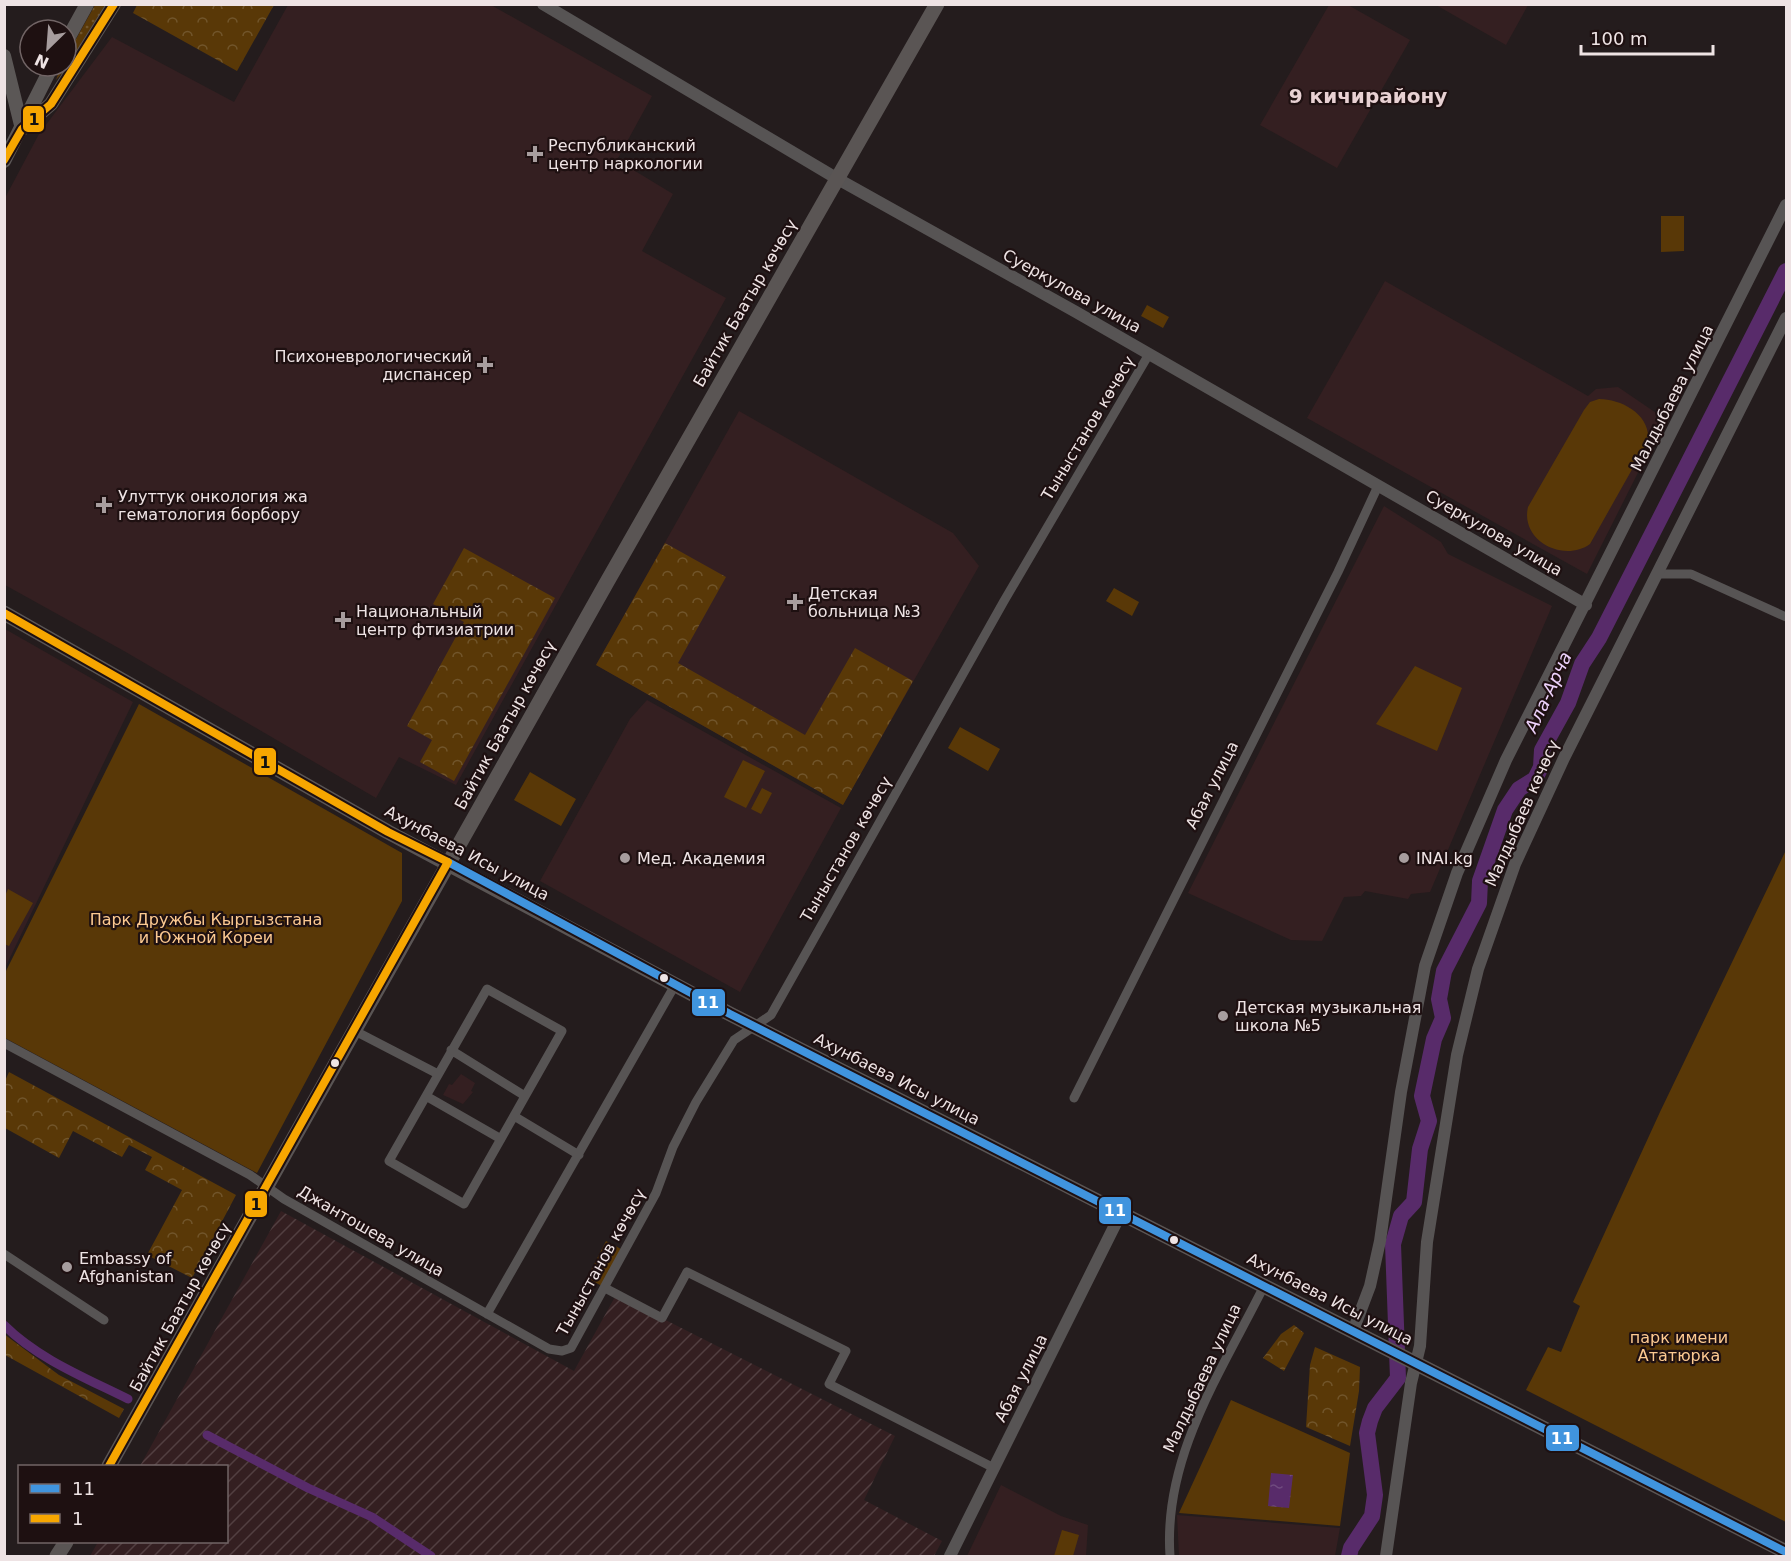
<svg xmlns="http://www.w3.org/2000/svg" width="1791" height="1561" viewBox="0 0 1791 1561" font-family="'DejaVu Sans',sans-serif">
	<style>
		.built { fill: #341f21 }
		.industrial { fill: url(#industrial-furrows) }
		.grass { fill: url(#grass-dots) }
		.forest { fill: url(#forest-crowns) }
		.park { fill: #593807 }
		.water { fill: url(#water-ripples) }
		.lines { fill: none; stroke-linecap: round; stroke-linejoin: round }
		.canal { stroke: #582b6a; stroke-width: 9 }
		.river { stroke: #582b6a; stroke-width: 16 }
		.minor { stroke: #575454; stroke-width: 9 }
		.tertiary { stroke: #575454; stroke-width: 12 }
		.secondary { stroke: #5b5756; stroke-width: 14 }
		.primary { stroke: #5a5554; stroke-width: 15 }
		.bus-1-casing { stroke: #1e1011; stroke-width: 12 }
		.bus-2-casing { stroke: #1e1011; stroke-width: 12 }
		.bus-1 { stroke: #4094de; stroke-width: 8 }
		.bus-2 { stroke: #f7a600; stroke-width: 8 }
		.poi-dot { fill: #a79d9e; stroke: #1e1011; stroke-width: 2 }
		.bus-dot { fill: #eee3e4; stroke: #1e1011; stroke-width: 2 }
		.labels { text-anchor: middle; dominant-baseline: central; stroke-width: 4.5; stroke-linejoin: round; paint-order: stroke }
		.poi-label { font-size: 16px; fill: #eee3e4; stroke: #1e1011; text-anchor: start }
		.street-label { font-size: 16px; fill: #eee3e4; stroke: #1e1011 }
		.park-label { font-size: 16px; fill: #fcc991; stroke: #1e1011 }
		.water-label { font-size: 18px; font-style: italic; fill: #edd2fb; stroke: #1e1011 }
		.quarter-label { font-size: 20px; font-weight: bold; fill: #e8d1d3; stroke: #1e1011 }
		.line-badge { stroke: #1e1011; stroke-width: 2 }
		.badge-label { font-size: 16px; text-anchor: middle; font-weight: bold; fill: #fff }
		.pale-badge-label { font-size: 16px; text-anchor: middle; font-weight: bold; fill: #111 }
	</style>
	<defs>
		<pattern id="industrial-furrows" width="10" height="10" patternUnits="userSpaceOnUse" patternTransform="scale(1.5)"><rect width="10" height="10" fill="#341f21"/><path d="M-1 1l2-2M0 10L10 0M9 11l2-2" fill="none" stroke="#523f41"/></pattern>
		<pattern id="grass-dots" width="8" height="8" patternUnits="userSpaceOnUse" patternTransform="scale(1.5)"><rect width="8" height="8" fill="#593807"/><path d="M2 2h.1M6 6h.1" fill="none" stroke="#71552b" stroke-width="1.8" stroke-linecap="round"/></pattern>
		<pattern id="forest-crowns" width="20" height="18" patternUnits="userSpaceOnUse" patternTransform="scale(1.5)"><rect width="20" height="18" fill="#593807"/><path d="M2 6a3 3 0 1 1 6 0M12 15a3 3 0 1 1 6 0" fill="none" stroke="#71552b"/></pattern>
		<pattern id="water-ripples" width="26" height="14" patternUnits="userSpaceOnUse" patternTransform="scale(1.5)"><rect width="26" height="14" fill="#582b6a"/><path d="M2 4q2-2 4 0t4 0M15 11q2-2 4 0t4 0" fill="none" stroke="#704a7f"/></pattern>
	</defs>
	<rect width="100%" height="100%" fill="#241c1d"/>
	<path class="built" d="M288 5H491L652 96 617 160 673 194 642 251 726 298 456 785 399 757 376 798 124 651 5 585V198L39 134 112 37 234 102Z
		M1329 5H1348L1410 40 1337 168 1260 125Z
		M1436 5H1528L1506 45Z
		M1385 281 1588 396 1596 389 1618 387 1665 419 1587 574 1307 418Z
		M739 411 953 533 979 566 843 805 596 665Z
		M1384 506 1441 542 1448 554 1552 606 1430 892 1411 894 1408 899 1365 891 1361 896 1344 897 1322 941 1291 940 1188 893Z
		M5 629 133 702 5 968Z
		M647 700 841 808 740 992 540 881 630 719Z
		M461 1074 475 1083 471 1091 473 1092 463 1104 443 1095 449 1084 452 1085Z
		M1001 1485 1061 1516 1088 1525 1086 1556H967Z
		M1177 1515 1340 1528 1335 1556H1179Z"/>
	<path class="industrial" d="M281 1211 574 1371 616 1295 895 1436 864 1500 942 1541 934 1556H90L98 1542H226V1466H140Z"/>
	<path class="grass" d="M95 5H106L75 58 56 80 61 66H66V57Z"/>
	<path class="forest" d="M137 5V4L274 5 237 71 133 13Z
		M665 543 726 577 678 663 805 735 855 648 913 681 843 805 596 665Z
		M464 548 555 598 454 781 420 762 432 740 407 726 464 622 433 604Z
		M9 1072 236 1195 192 1278 147 1255 182 1190 145 1170 152 1157 129 1145 122 1157 73 1131 59 1158 5 1128V1081Z
		M1294 1325 1304 1333 1284 1371 1263 1358 1281 1334Z
		M4 1334 59 1375 124 1409 119 1418 5 1355Z
		M1315 1347 1360 1367 1359 1391 1350 1446 1306 1427 1310 1365Z"/>
	<path class="park" d="M1661 216H1684V251L1661 252Z
		M1147 305 1169 317 1163 328 1141 316Z
		M1599 399C1622 399 1651 415 1648 441L1590 544C1564 563 1520 541 1528 507L1584 410 1590 402Z
		M1114 588 1139 602 1132 616 1106 601Z
		M1415 666 1462 688 1437 751 1376 724Z
		M139 704 402 853V901L257 1173 5 1038V973Z
		M960 727 1000 749 988 771 948 748Z
		M743 760 765 771 746 808 724 797Z
		M530 772 576 799 561 826 514 800Z
		M762 788 772 793 761 814 751 809Z
		M1786 850V1522L1526 1390 1548 1347 1561 1352 1580 1306 1573 1302 1660 1112Z
		M8 889 33 903 9 946 4 944 5 896Z
		M606 1241 621 1249 602 1286 587 1278Z
		M1231 1400 1350 1453 1340 1526 1179 1513Z
		M1062 1530 1079 1535 1073 1556H1054Z"/>
	<path class="water" d="M1271 1473 1293 1475 1289 1508 1268 1506Z"/>
	<g class="lines">
		<path class="canal" d="M4 1325C38 1359 86 1378 128 1399
			M207 1435 308 1488 372 1517 431 1556"/>
		<path class="river" d="M1349 1556 1351 1548 1372 1516 1375 1495 1367 1433 1370 1421 1375 1408 1398 1378 1393 1244 1401 1216 1414 1202 1420 1149 1429 1121 1422 1096 1434 1039 1443 1018 1439 999 1444 971 1479 903 1480 881 1505 810 1519 789 1535 779 1541 767 1542 750 1568 703 1582 664 1599 638 1786 271"/>
		<path class="minor" d="M1658 574H1691L1786 617
			M487 989 562 1031 464 1204 389 1161Z
			M355 1031 438 1074
			M4 1043 250 1175 284 1199 549 1349 562 1351 571 1348 656 1193 673 1147 696 1102 734 1040 771 1015 1004 601 1149 354
			M451 1050 525 1096
			M426 1096 501 1139
			M1074 1098 1338 572 1378 486
			M514 1116 579 1155
			M4 1254 104 1320
			M605 1288 662 1318 687 1272 846 1351 829 1384 994 1468
			M487 1314 675 985
			M1170 1556C1163 1457 1221 1372 1264 1286"/>
		<path class="tertiary" d="M543 4 836 178 1076 312 1586 605
			M1353 1331 1370 1286 1380 1241 1401 1092 1425 966 1457 873 1506 760 1786 205
			M950 1556 1121 1213
			M1386 1556 1411 1383 1420 1346 1427 1242 1457 1055 1478 969 1515 864 1564 758 1786 318"/>
		<path class="secondary" d="M66 42 87 4
			M4 56 22 129
			M22 129 51 104 114 4
			M4 161 52 66"/>
		<path class="primary" d="M4 613 388 832 730 1014 1786 1552
			M109 1466 607 582 937 4
			M57 1556 66 1542"/>
		<g class="bus-1-casing">
			<path id="bus-1" d="M448 862 730 1014 1786 1552"/>
		</g>
		<g class="bus-2-casing">
			<path id="bus-2" d="M4 160 22 129 51 104 114 4
				M4 613 388 832 448 862 109 1466"/>
		</g>
		<use href="#bus-1" class="bus-1"/>
		<use href="#bus-2" class="bus-2"/>
	</g>
	<g class="poi-dot">
		<path d="M532 145h6v6h6v6h-6v6h-6v-6h-6v-6h6z"/>
		<path d="M482 356h6v6h6v6h-6v6h-6v-6h-6v-6h6z"/>
		<path d="M101 496h6v6h6v6h-6v6h-6v-6h-6v-6h6z"/>
		<path d="M792 593h6v6h6v6h-6v6h-6v-6h-6v-6h6z"/>
		<path d="M340 611h6v6h6v6h-6v6h-6v-6h-6v-6h6z"/>
		<circle cx="625" cy="858" r="6"/>
		<circle cx="1404" cy="858" r="6"/>
		<circle cx="1223" cy="1016" r="6"/>
		<circle cx="67" cy="1267" r="6"/>
	</g>
	<g class="bus-dot">
		<circle cx="664" cy="978" r="5"/>
		<circle cx="335" cy="1063" r="5"/>
		<circle cx="1174" cy="1240" r="5"/>
	</g>
	<g class="labels">
		<g class="poi-label">
			<text x="548" y="145">Республиканский<tspan x="548" dy="18">центр наркологии</tspan></text>
			<text x="472" y="356" text-anchor="end">Психоневрологический<tspan x="472" dy="18">диспансер</tspan></text>
			<text x="118" y="496">Улуттук онкология жа<tspan x="118" dy="18">гематология борбору</tspan></text>
			<text x="808" y="593">Детская<tspan x="808" dy="18">больница №3</tspan></text>
			<text x="356" y="611">Национальный<tspan x="356" dy="18">центр фтизиатрии</tspan></text>
			<text x="637" y="858">Мед. Академия</text>
			<text x="1416" y="858">INAI.kg</text>
			<text x="1235" y="1007">Детская музыкальная<tspan x="1235" dy="18">школа №5</tspan></text>
			<text x="79" y="1258">Embassy of<tspan x="79" dy="18">Afghanistan</tspan></text>
		</g>
		<g class="street-label">
			<text transform="translate(1072 291) rotate(29)">Суеркулова улица</text>
			<text transform="translate(745 303) rotate(-60)">Байтик Баатыр көчөсү</text>
			<text transform="translate(1672 398) rotate(-63)">Малдыбаева улица</text>
			<text transform="translate(1088 428) rotate(-59)">Тыныстанов көчөсү</text>
			<text transform="translate(1494 533) rotate(30)">Суеркулова улица</text>
			<text transform="translate(505 725) rotate(-61)">Байтик Баатыр көчөсү</text>
			<text transform="translate(1212 785) rotate(-63)">Абая улица</text>
			<text transform="translate(1522 813) rotate(-66)">Малдыбаев көчөсү</text>
			<text transform="translate(846 849) rotate(-60)">Тыныстанов көчөсү</text>
			<text transform="translate(467 853) rotate(28)">Ахунбаева Исы улица</text>
			<text transform="translate(897 1079) rotate(27)">Ахунбаева Исы улица</text>
			<text transform="translate(371 1231) rotate(30)">Джантошева улица</text>
			<text transform="translate(601 1262) rotate(-61)">Тыныстанов көчөсү</text>
			<text transform="translate(1330 1299) rotate(27)">Ахунбаева Исы улица</text>
			<text transform="translate(180 1307) rotate(-61)">Байтик Баатыр көчөсү</text>
			<text transform="translate(1021 1378) rotate(-63)">Абая улица</text>
			<text transform="translate(1202 1378) rotate(-65)">Малдыбаева улица</text>
		</g>
		<g class="park-label">
			<text x="206" y="919">Парк Дружбы Кыргызстана<tspan x="206" dy="18">и Южной Кореи</tspan></text>
			<text x="1679" y="1337">парк имени<tspan x="1679" dy="18">Ататюрка</tspan></text>
		</g>
		<g class="water-label">
			<text transform="translate(1548 692) rotate(-65)">Ала-Арча</text>
		</g>
		<g class="quarter-label">
			<text x="1368" y="96">9 кичирайону</text>
		</g>
	</g>
	<g class="line-badge">
		<rect x="22" y="105" width="23" height="28" rx="6" fill="#f7a600"/>
		<rect x="253" y="747" width="24" height="29" rx="6" fill="#f7a600"/>
		<rect x="691" y="988" width="35" height="29" rx="6" fill="#4094de"/>
		<rect x="244" y="1190" width="24" height="28" rx="6" fill="#f7a600"/>
		<rect x="1098" y="1196" width="34" height="29" rx="6" fill="#4094de"/>
		<rect x="1545" y="1424" width="35" height="28" rx="6" fill="#4094de"/>
	</g>
	<g class="badge-label">
		<text x="708" y="1008">11</text>
		<text x="1115" y="1216">11</text>
		<text x="1562" y="1444">11</text>
	</g>
	<g class="pale-badge-label">
		<text x="34" y="125">1</text>
		<text x="265" y="768">1</text>
		<text x="256" y="1210">1</text>
	</g>
	<rect width="1791" height="1561" fill="none" stroke="#eee3e4" stroke-width="12"/>
	<rect x="18" y="1465" width="210" height="78" fill="#1e1011" stroke="#716465" stroke-width="1.5"/>
	<rect x="30" y="1484" width="30" height="9" fill="#4094de" stroke="#716465" stroke-width="1.5"/>
	<text x="72" y="1495" font-size="18" fill="#eee3e4">11</text>
	<rect x="30" y="1514" width="30" height="9" fill="#f7a600" stroke="#716465" stroke-width="1.5"/>
	<text x="72" y="1525" font-size="18" fill="#eee3e4">1</text>
	<g transform="translate(48 48) rotate(205)"><circle r="28" fill="#1e1011" stroke="#716465" stroke-width="1.5"/>
	<path d="M0-4.5L10 22L0 15L-10 22Z" fill="#a79d9e"/>
	<text y="-9" font-size="16" font-weight="bold" text-anchor="middle" fill="#eee3e4">N</text>
	</g>
	<path d="M1581 45v9h132v-9" fill="none" stroke="#eee3e4" stroke-width="3"/>
	<text x="1590" y="45" font-size="18" fill="#eee3e4" stroke="#1e1011" stroke-width="4.5" paint-order="stroke">100 m</text>
</svg>
